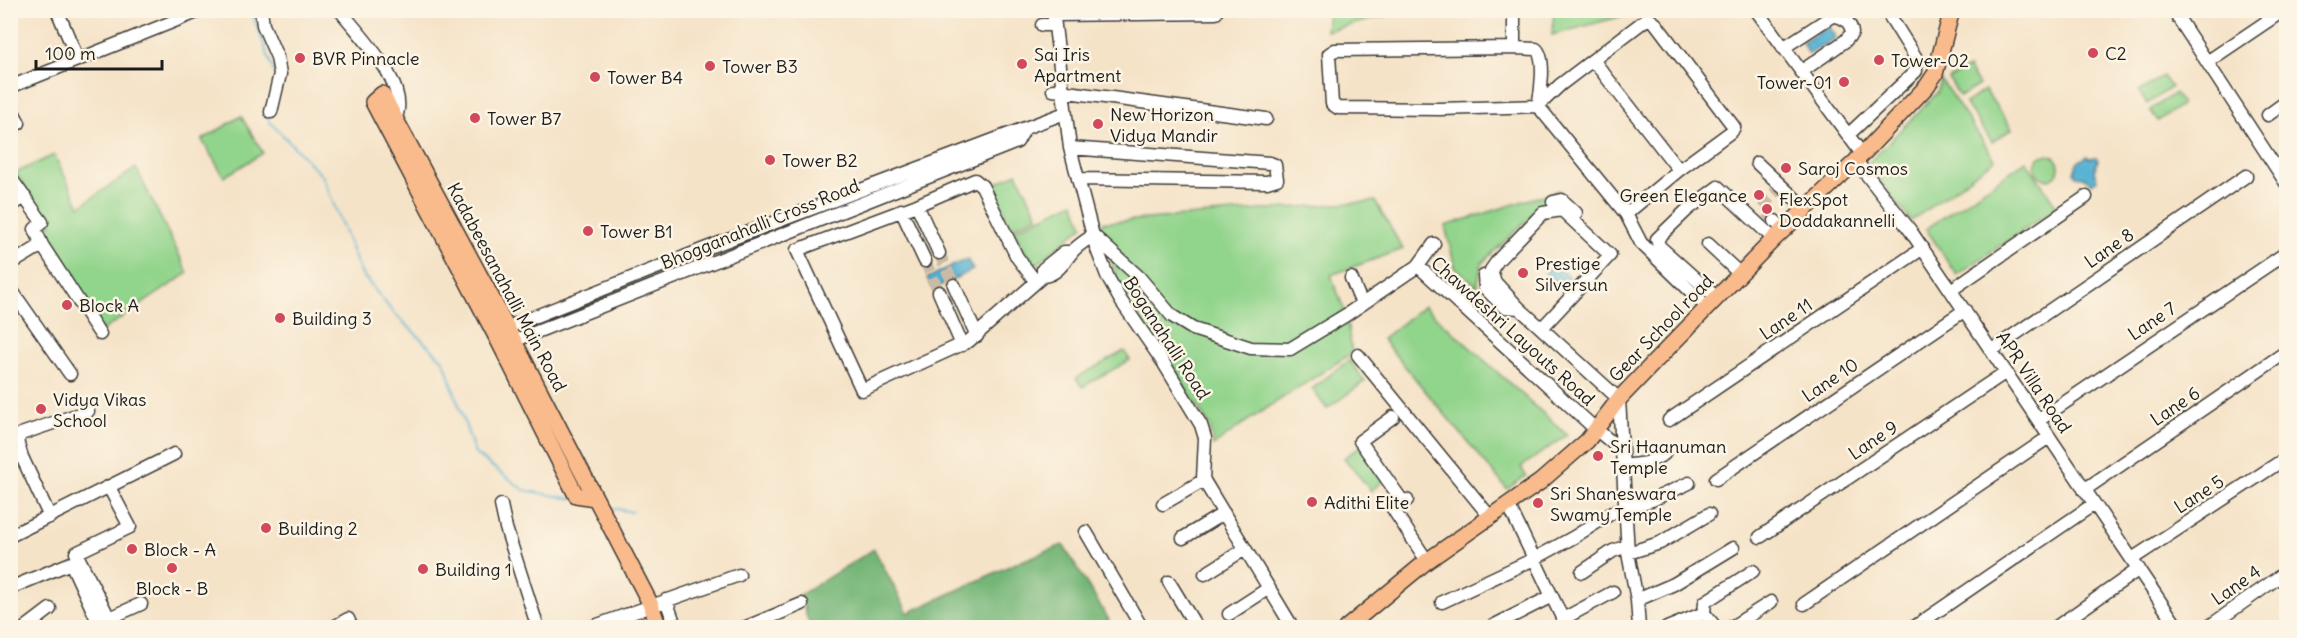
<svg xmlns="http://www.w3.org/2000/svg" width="2297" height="638" viewBox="0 0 2297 638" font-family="Delius,sans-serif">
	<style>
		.green { fill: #91d48b; stroke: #567854; stroke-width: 1.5 }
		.forest { fill: #74b677; stroke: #48694a; stroke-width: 1.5 }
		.water { fill: #54b1d2; stroke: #386677; stroke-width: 1.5 }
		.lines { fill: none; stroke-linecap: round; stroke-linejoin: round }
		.stream { stroke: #54b1d2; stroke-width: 2 }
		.minor-tunnel { stroke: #cabba6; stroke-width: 12; stroke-dasharray: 12 6; stroke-linecap: butt }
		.minor-casing { stroke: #3d3a36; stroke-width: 15 }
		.major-casing { stroke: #3d3a36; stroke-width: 18 }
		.minor { stroke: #fff; stroke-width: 12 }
		.major { stroke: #fabb8c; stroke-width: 15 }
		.poi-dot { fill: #d1495b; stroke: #fcf5e5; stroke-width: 2 }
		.labels { text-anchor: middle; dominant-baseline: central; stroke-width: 5; stroke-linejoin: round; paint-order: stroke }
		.poi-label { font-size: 18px; fill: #1c1c1c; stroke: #fcf5e5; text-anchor: start }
		.street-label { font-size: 18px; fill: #1c1c1c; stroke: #fcf5e5 }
	</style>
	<rect width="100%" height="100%" fill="#fcf5e5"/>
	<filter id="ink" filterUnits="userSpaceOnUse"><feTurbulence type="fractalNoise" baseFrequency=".0167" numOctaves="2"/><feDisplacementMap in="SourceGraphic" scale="12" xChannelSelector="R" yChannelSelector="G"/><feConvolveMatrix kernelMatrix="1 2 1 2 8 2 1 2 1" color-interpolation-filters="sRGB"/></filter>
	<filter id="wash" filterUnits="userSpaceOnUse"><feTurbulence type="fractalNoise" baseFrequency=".008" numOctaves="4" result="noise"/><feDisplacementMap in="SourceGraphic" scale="24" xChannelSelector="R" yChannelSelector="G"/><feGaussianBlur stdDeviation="1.35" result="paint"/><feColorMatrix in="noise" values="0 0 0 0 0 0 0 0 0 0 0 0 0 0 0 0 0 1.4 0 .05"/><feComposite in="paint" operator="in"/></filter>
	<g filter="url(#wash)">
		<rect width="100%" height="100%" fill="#f5e3c8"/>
		<path class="green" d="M1328 11V10L1405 11 1326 31Z
			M1554 11V10L1641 11 1552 35Z
			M1968 68 1979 85 1960 97 1949 79Z
			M2163 76 2171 87 2147 104 2139 92Z
			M1941 80 1995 159 1911 221 1867 164 1937 93Z
			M1985 90 2012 129 1992 142 1965 103Z
			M2175 93 2182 104 2158 121 2150 110Z
			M241 116 263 153 224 177 202 140Z
			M54 155 80 206 136 168 188 273 102 331 44 230 52 224 15 173Z
			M2035 167a12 12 0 1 1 24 0a12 12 0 1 1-24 0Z
			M2026 161 2057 207 1957 275 1926 229Z
			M1017 173 1038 216 1012 228 992 185Z
			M1559 190 1482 263 1477 286 1455 267 1445 226Z
			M1375 201 1403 249 1331 275 1346 315 1352 353 1244 423 1213 446 1210 426 1121 288 1098 223Z
			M1074 202 1083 226 1036 265 1023 249 1014 230Z
			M1424 306 1567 435 1521 467 1526 476 1507 489 1382 339Z
			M1124 351 1130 360 1082 387 1076 378Z
			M1349 360 1365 381 1327 409 1312 389Z
			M1362 445 1384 480 1371 491 1344 458Z"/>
		<path class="forest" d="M1063 545 1109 620 1096 628 810 627 800 595 874 549 908 613 1016 563Z"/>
		<path class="water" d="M1829 26 1836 38 1809 54 1802 43Z
			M2087 156 2089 158 2096 157 2098 160 2094 171 2097 180 2092 184 2084 177 2076 176 2074 172 2077 163Z
			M967 259 973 270 933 289 927 278Z
			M1555 263 1574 282 1565 292 1545 273Z"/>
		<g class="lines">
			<path class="stream" d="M251 10 274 72
				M266 107 265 112 270 122 323 177 361 273 393 312 444 361 475 454 524 490 572 499
				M608 507 632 512"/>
		</g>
	</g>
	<g filter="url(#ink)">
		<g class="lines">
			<path class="minor-tunnel" d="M1775 221 1763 209 1767 201 1781 186
				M939 253 954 285
				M925 261 939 292"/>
			<g class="minor-casing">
				<path id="minor" d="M57 10 78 60
					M261 10 263 25 277 57 280 74 271 112
					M340 10C359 35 412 86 395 119
					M1053 10 1070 148 1096 247 1108 278 1121 301 1163 362 1201 425 1205 438 1203 479 1293 628
					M1514 10V48
					M1756 10 1862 154
					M2173 10 2286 183
					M1054 15 1216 13
					M1042 25H1055
					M1514 48 1536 49C1546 57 1541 93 1538 106L1440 109 1338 108 1332 104 1329 54 1335 50Z
					M1783 48 1832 16C1843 15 1851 23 1852 33L1845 41 1802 71
					M1593 60 1679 170
					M2207 62 2284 10
					M10 87 202 10
					M1053 90 1266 119
					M10 106 19 123
					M2268 115 2286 102
					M1848 135 1916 71V58L1886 10
					M1070 148 1270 163 1275 165 1277 179 1267 182 1078 179
					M1856 161 1910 230 2178 628
					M1757 163 1806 209
					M10 177 42 222 35 229 42 245 100 334
					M1553 202 1562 200 1576 213
					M917 205 939 253
					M10 206 25 197
					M901 210 925 261
					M1626 214 1538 106 1560 85 1648 18 1656 24 1734 127 1732 131 1679 170 1626 214 1641 243 1707 307
					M1775 221 1784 230
					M1708 244 1740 274
					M17 260 42 245
					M1418 266 1434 244
					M1043 276C1058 275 1065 260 1073 251 1078 245 1087 240 1093 235L1139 277 1172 316 1193 329 1251 348 1290 349 1346 315 1418 266 1591 425 1622 451
					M1484 276 1485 288 1504 307 1519 308
					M1351 278 1362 304
					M1036 282 1017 257 982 186 975 180 917 205 797 250 862 390 969 341 1036 282 1043 276V269L1064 252H1072
					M954 285 977 336
					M10 288 70 374
					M1951 290 2086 197
					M939 292 962 345
					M1717 298 1659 246 1657 239 1687 210 1718 187 1774 239
					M1542 328 1610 255 1562 210 1543 213 1498 260 1491 270 1495 282 1519 308 1619 399 1628 553 1637 600 1639 628
					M501 330 704 249 1065 113
					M506 344 1017 142 1025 128
					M1992 350 2246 176
					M1358 355 1491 518
					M1393 417 1360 441 1403 502
					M1669 420 1923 248
					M2039 420 2286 253
					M1623 466 1647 463 1664 454
					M1716 479 1965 310
					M109 487 130 527 76 553 108 616 112 617 141 604
					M2084 490 2286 352
					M1407 500 1393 509 1427 561
					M1163 504 1204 480
					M501 505 506 528 538 628
					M1509 506 1567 628
					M50 517 22 457 17 441 21 434 88 411
					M1086 532 1142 628
					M10 536 174 454
					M1760 537 2006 372
					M1183 538 1224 513
					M1628 553 1660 543 1709 514
					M2132 559 2286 458
					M1582 572 1613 551 1627 546
					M1205 574 1245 549
					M1169 582 1197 628
					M10 588 71 563 101 628
					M666 600 676 628
					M1637 600 1674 584 1733 548
					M1442 602 1534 559 1574 537 1615 511 1652 500 1689 483
					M1804 604 2049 437
					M1229 614 1269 588
					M1563 619 1613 592
					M25 628 50 609
					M332 628 348 619 352 628
					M589 628 739 575
					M744 628 802 604
					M1489 628 1552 596
					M1667 628 1704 613
					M1716 628 1704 613 1705 602 1753 571
					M1730 628 1771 602
					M1913 628 2094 504
					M2055 628 2139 569
					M2207 628 2286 572"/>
			</g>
			<g class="major-casing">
				<path id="major" d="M595 498 576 495 499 342 373 102 382 94 486 287 651 605 659 628
					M1346 628 1427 561 1540 482 1587 441 1619 399 1667 349 1774 239 1856 161 1927 86 1935 74 1952 10"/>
			</g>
			<use href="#minor" class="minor"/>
			<use href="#major" class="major"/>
		</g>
	</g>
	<g class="poi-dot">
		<circle cx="2093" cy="53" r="6"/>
		<circle cx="300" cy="58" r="6"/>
		<circle cx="1879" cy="60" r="6"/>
		<circle cx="1022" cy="64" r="6"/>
		<circle cx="710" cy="66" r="6"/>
		<circle cx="595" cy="77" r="6"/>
		<circle cx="1844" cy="82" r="6"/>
		<circle cx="475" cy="118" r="6"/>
		<circle cx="1098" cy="124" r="6"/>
		<circle cx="770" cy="160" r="6"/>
		<circle cx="1786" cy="168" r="6"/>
		<circle cx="1759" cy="195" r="6"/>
		<circle cx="1767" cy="209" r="6"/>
		<circle cx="588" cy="231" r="6"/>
		<circle cx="1523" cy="273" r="6"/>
		<circle cx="67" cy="305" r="6"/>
		<circle cx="280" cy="318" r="6"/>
		<circle cx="41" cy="409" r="6"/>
		<circle cx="1598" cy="456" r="6"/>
		<circle cx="1312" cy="502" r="6"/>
		<circle cx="1538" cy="503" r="6"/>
		<circle cx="266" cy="528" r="6"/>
		<circle cx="132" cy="549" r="6"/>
		<circle cx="172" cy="568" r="6"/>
		<circle cx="423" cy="569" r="6"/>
	</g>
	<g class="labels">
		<g class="poi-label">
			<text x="2105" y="53">C2</text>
			<text x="1034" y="54">Sai Iris<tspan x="1034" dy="21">Apartment</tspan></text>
			<text x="312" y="58">BVR Pinnacle</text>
			<text x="1891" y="60">Tower-02</text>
			<text x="722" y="66">Tower B3</text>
			<text x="607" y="77">Tower B4</text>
			<text x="1832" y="82" text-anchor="end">Tower-01</text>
			<text x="1110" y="114">New Horizon<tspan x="1110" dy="21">Vidya Mandir</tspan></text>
			<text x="487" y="118">Tower B7</text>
			<text x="782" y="160">Tower B2</text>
			<text x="1798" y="168">Saroj Cosmos</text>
			<text x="1747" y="195" text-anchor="end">Green Elegance</text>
			<text x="1779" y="199">FlexSpot<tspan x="1779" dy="21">Doddakannelli</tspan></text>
			<text x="600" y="231">Tower B1</text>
			<text x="1535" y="263">Prestige<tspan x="1535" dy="21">Silversun</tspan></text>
			<text x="79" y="305">Block A</text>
			<text x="292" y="318">Building 3</text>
			<text x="53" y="399">Vidya Vikas<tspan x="53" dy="21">School</tspan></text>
			<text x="1610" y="446">Sri Haanuman<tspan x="1610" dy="21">Temple</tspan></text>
			<text x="1550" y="493">Sri Shaneswara<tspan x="1550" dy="21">Swamy Temple</tspan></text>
			<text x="1324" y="502">Adithi Elite</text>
			<text x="278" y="528">Building 2</text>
			<text x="144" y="549">Block - A</text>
			<text x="435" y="569">Building 1</text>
			<text x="172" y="588" text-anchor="middle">Block - B</text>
		</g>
		<g class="street-label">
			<text transform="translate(760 224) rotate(-22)">Bhogganahalli Cross Road</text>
			<text transform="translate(2109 248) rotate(-35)">Lane 8</text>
			<text transform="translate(507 287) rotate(62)">Kadabeesanahalli Main Road</text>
			<text transform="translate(1786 319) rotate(-34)">Lane 11</text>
			<text transform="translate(2152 321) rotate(-34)">Lane 7</text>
			<text transform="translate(1661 328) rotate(-46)">Gear School road</text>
			<text transform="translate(1513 331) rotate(42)">Chawdeshri Layouts Road</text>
			<text transform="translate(1167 338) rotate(57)">Boganahalli Road</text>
			<text transform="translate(1830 380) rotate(-34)">Lane 10</text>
			<text transform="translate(2034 382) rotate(56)">APR Villa Road</text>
			<text transform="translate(2175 406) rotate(-34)">Lane 6</text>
			<text transform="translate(1873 440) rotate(-34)">Lane 9</text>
			<text transform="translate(2199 494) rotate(-33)">Lane 5</text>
			<text transform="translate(2236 585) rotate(-35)">Lane 4</text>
		</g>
	</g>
	<rect width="2297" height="638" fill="none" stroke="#fcf5e5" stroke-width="36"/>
	<path d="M36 60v9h126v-9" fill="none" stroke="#1c1c1c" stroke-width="3"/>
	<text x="45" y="60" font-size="18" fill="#1c1c1c" stroke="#fcf5e5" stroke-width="4.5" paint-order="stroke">100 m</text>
</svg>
